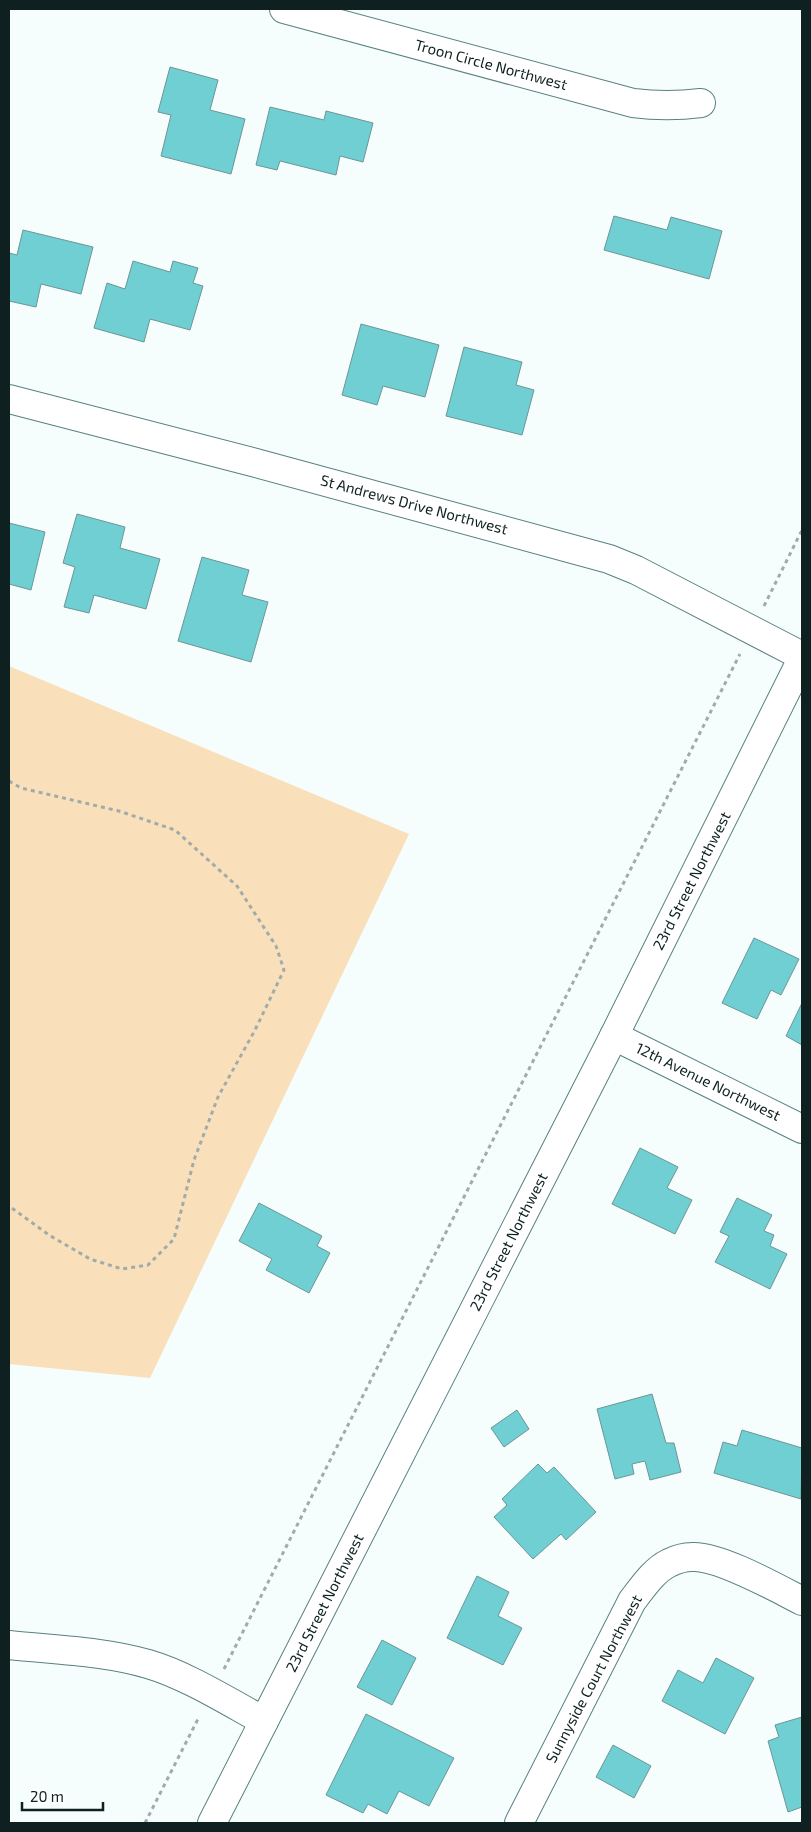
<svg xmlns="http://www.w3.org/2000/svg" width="811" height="1832" font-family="'Exo 2',sans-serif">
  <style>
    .green { fill: #f9e0ba }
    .building { fill: #6fcfd2; stroke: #6d9596 }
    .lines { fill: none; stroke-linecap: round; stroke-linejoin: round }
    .minor-casing { stroke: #598081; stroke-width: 30 }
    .tertiary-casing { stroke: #598081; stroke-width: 30 }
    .path { stroke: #a0abab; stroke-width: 3; stroke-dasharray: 4 4; stroke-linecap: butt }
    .minor { stroke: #fff; stroke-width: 28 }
    .tertiary { stroke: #fff; stroke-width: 28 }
    .labels { text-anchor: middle; stroke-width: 4; stroke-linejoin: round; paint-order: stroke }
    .street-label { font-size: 15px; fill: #0f2020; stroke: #fff }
  </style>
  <rect width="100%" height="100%" fill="#f5fdfd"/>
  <!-- green -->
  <polygon class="green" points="9,666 409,834 150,1378 9,1364"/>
  <!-- building -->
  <g class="building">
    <polygon points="170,67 218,80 210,110 245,119 231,174 161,156 171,115 158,112"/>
    <polygon points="270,107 324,120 326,111 373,123 363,162 340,156 336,175 280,161 277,170 256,165"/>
    <polygon points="614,216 667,230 671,217 722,231 709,279 604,250"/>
    <polygon points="23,230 93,247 81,294 41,284 36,307 9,301 9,253 17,255"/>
    <polygon points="133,261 170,272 173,261 198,268 193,283 203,286 190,330 150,319 144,342 94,328 107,283 125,289"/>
    <polygon points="361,324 439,345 425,397 383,386 377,405 342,395"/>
    <polygon points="464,347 522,362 516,385 534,390 522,435 446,416"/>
    <polygon points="77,514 125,527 120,548 160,559 146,609 94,595 89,613 64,607 75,567 63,563"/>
    <polygon points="9,523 45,532 31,590 9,584"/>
    <polygon points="202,557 249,570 242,595 268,602 251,662 178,641"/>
    <polygon points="754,938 799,959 781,995 771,990 757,1019 722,1003"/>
    <polygon points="802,1003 802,1045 786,1036"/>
    <polygon points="640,1148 678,1167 667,1188 692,1200 675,1234 612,1204"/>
    <polygon points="737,1198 772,1215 764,1231 774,1235 770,1246 787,1254 770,1289 715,1262 729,1236 720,1232"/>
    <polygon points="259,1203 322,1236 317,1246 330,1253 309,1293 266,1270 272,1259 239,1241"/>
    <polygon points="652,1394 666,1443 674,1443 681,1472 650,1480 645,1461 632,1464 634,1474 615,1479 597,1409"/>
    <polygon points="517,1410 529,1429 504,1447 491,1428"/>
    <polygon points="742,1430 802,1448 801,1499 714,1473 723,1442 737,1446"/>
    <polygon points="538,1464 547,1473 554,1467 596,1512 566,1540 561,1534 533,1559 494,1517 507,1505 502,1499"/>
    <polygon points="477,1576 509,1592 498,1616 522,1628 503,1665 447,1638"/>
    <polygon points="382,1640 416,1658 392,1705 357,1687"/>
    <polygon points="716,1658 754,1678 725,1734 662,1701 678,1670 703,1683"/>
    <polygon points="366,1714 454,1758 429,1806 399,1791 387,1814 368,1804 363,1813 326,1795"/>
    <polygon points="802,1717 802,1807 788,1812 768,1741 779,1737 775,1725"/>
    <polygon points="613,1745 651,1766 634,1798 596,1777"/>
  </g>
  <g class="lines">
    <!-- minor casing -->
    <g class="minor-casing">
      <g id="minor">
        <path d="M284,9L633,103C657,106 677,106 701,103"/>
        <polyline points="9,399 256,463 609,559 636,570 802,656"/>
        <polyline points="614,1036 802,1129"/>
        <path d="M9,1645C55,1650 103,1651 148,1664C186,1675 229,1702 264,1721"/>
        <path d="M519,1823L632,1601C642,1588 654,1570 669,1563C675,1560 685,1557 692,1557C718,1555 777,1588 802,1601"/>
      </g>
    </g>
    <!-- tertiary casing -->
    <g class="tertiary-casing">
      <polyline id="tertiary" points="212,1823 614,1036 802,659"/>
    </g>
    <!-- path -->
    <g class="path">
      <polyline points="764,606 802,530"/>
      <polyline points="9,781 21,788 119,811 175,830 237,886 276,946 284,970 255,1030 218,1097 194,1160 174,1239 148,1265 122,1269 90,1259 49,1235 9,1206"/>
      <polyline points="224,1669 740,654"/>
      <polyline points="145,1823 199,1717"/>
    </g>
    <!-- minor -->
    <use href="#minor" class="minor"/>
    <!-- tertiary -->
    <use href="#tertiary" class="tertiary"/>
  </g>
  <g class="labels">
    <!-- street labels -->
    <g class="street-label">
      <text transform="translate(491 65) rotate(15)" y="5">Troon Circle Northwest</text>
      <text transform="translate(414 505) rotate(15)" y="5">St Andrews Drive Northwest</text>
      <text transform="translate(692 881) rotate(-63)" y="5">23rd Street Northwest</text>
      <text transform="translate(708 1082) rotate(26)" y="5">12th Avenue Northwest</text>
      <text transform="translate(509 1242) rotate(-63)" y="5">23rd Street Northwest</text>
      <text transform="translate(325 1603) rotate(-63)" y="5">23rd Street Northwest</text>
      <text transform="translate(594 1679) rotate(-62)" y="5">Sunnyside Court Northwest</text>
    </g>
  </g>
  <!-- border -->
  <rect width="811" height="1832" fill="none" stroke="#0f2020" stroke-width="20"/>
  <!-- scale -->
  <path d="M22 1802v8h81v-8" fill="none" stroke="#0f2020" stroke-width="2.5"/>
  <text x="30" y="1802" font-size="15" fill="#0f2020" stroke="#ffffff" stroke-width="4" paint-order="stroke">20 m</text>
</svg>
